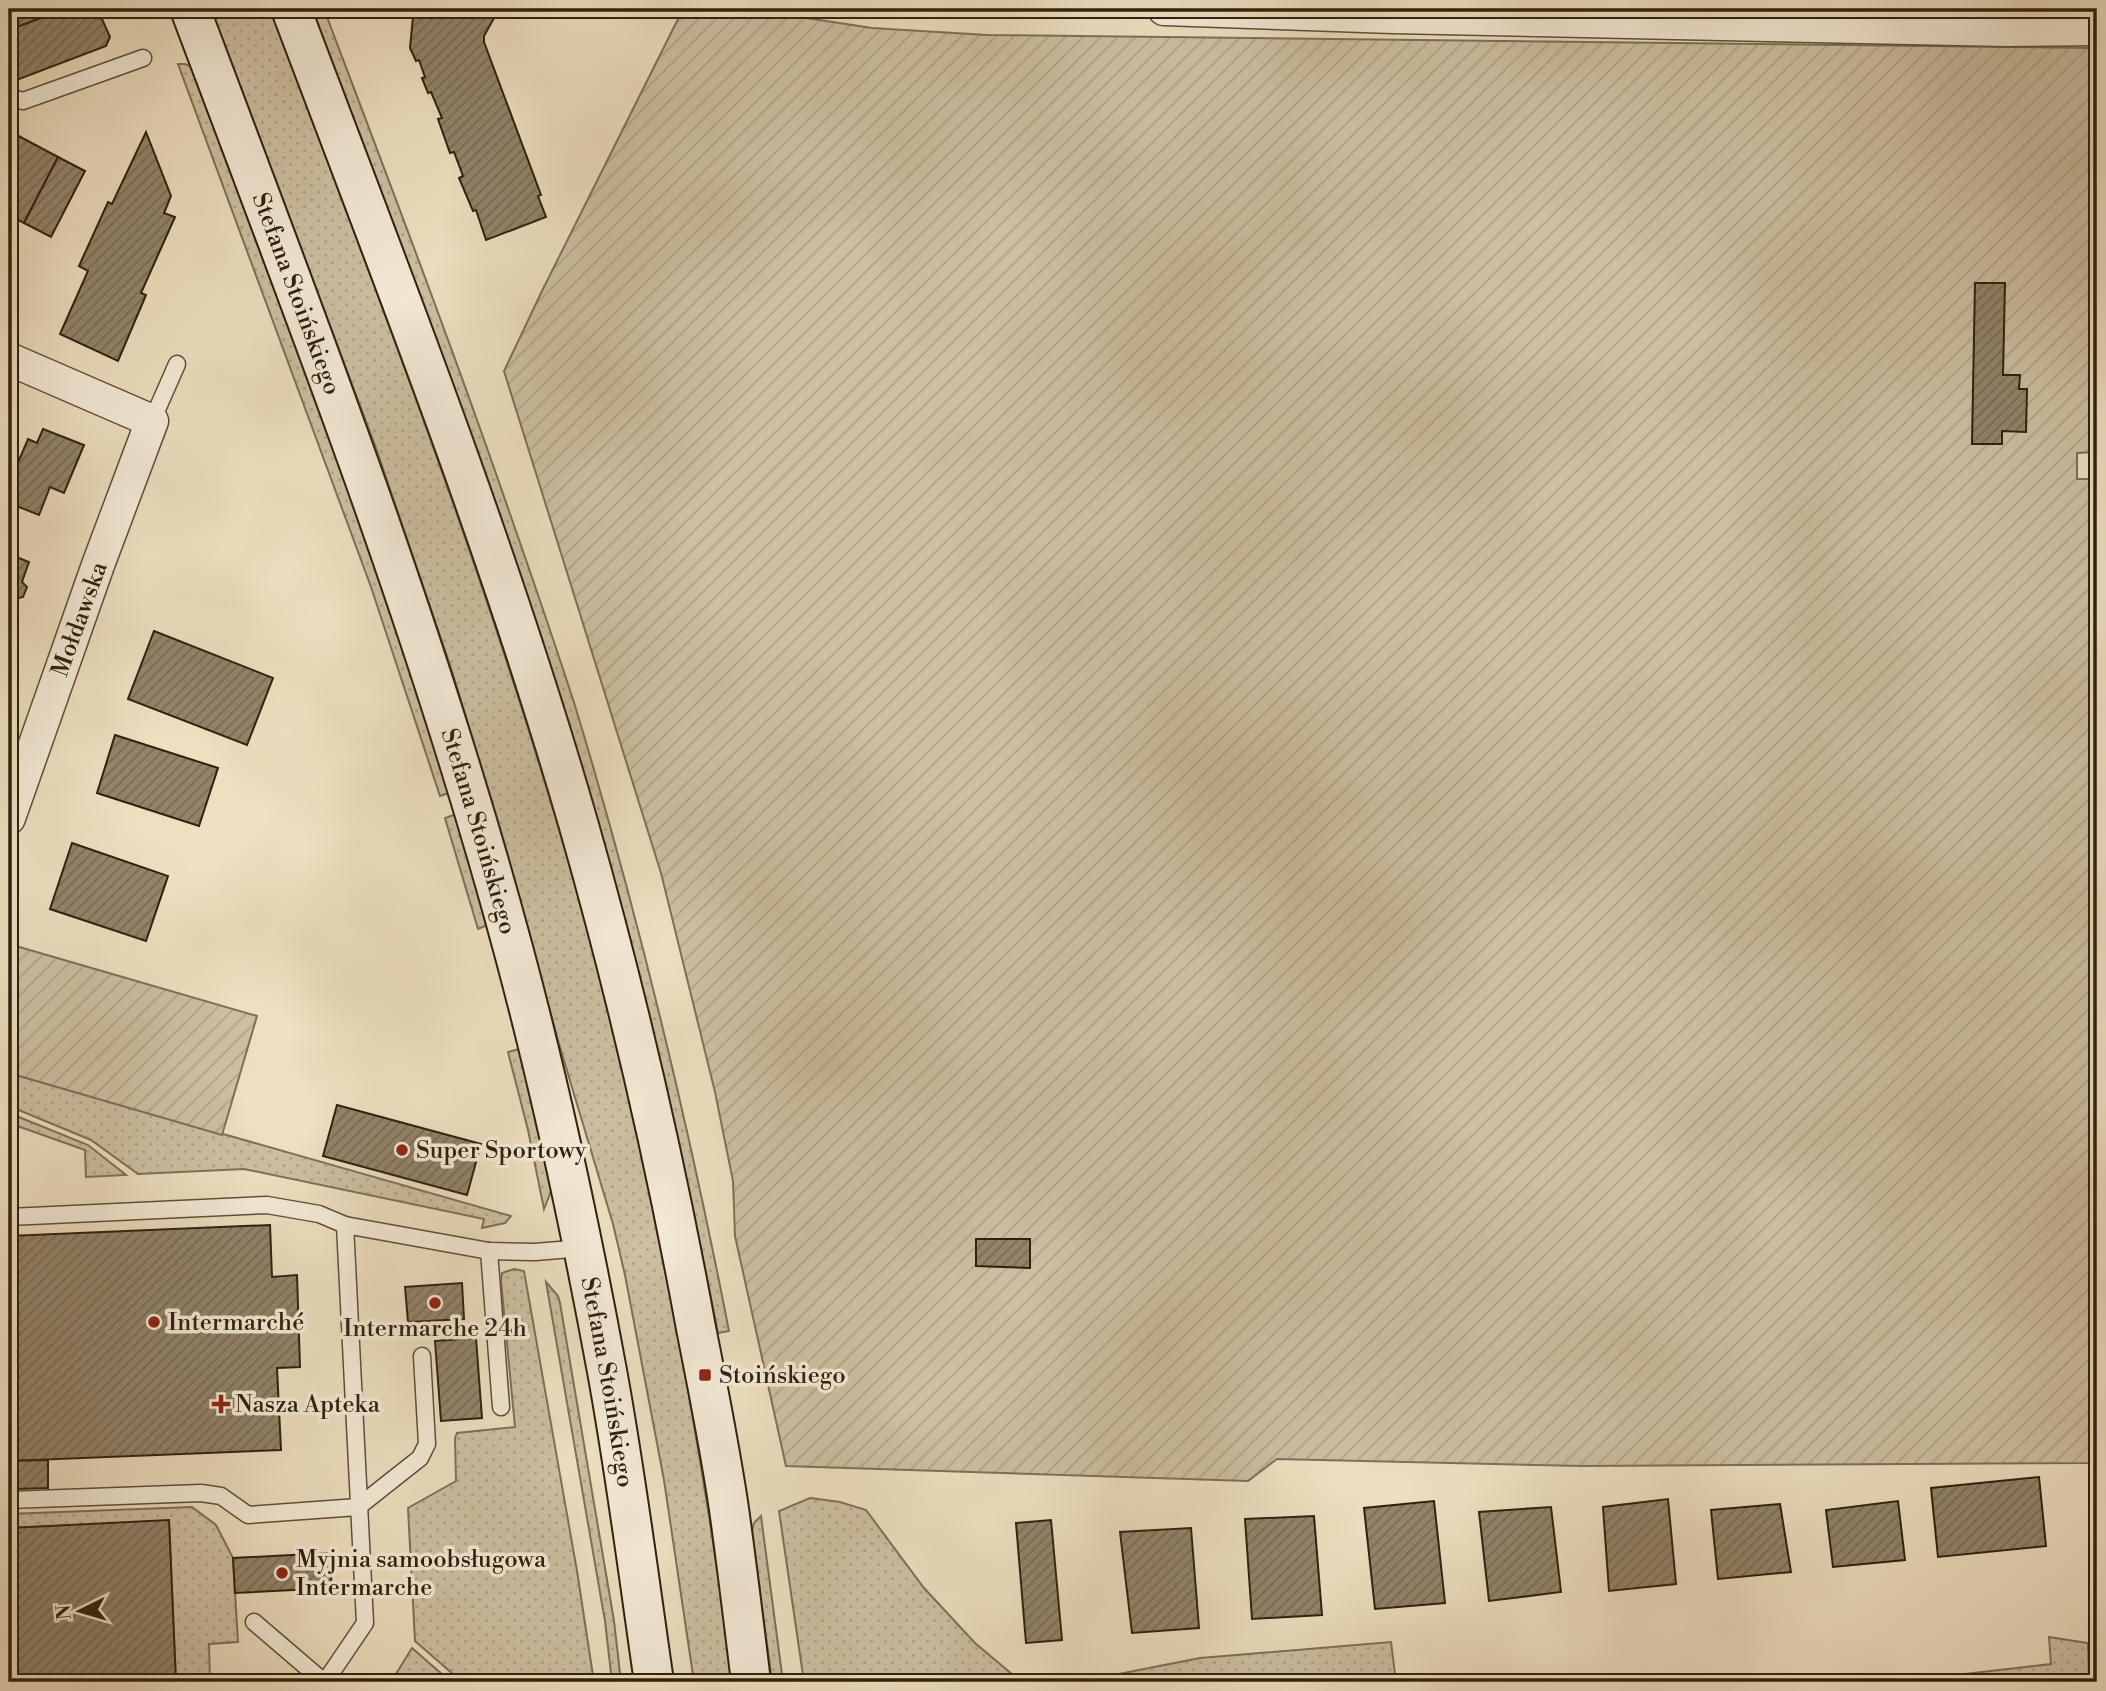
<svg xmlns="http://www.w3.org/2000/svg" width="2106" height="1691" font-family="'Libre Bodoni',serif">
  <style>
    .grass { fill: url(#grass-dots); stroke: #7e7058; stroke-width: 2 }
    .garden { fill: url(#garden-furrows); stroke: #7e7058; stroke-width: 2 }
    .building { fill: url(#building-hatch); stroke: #2f210e; stroke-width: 2 }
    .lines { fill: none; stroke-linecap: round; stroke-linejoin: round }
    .lane-casing { stroke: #5e503a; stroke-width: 19 }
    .street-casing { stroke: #5e503a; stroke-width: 35 }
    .secondary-casing { stroke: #2f210e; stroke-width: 42 }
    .lane { stroke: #f3ead6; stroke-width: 16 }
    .street { stroke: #f3ead6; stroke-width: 32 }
    .secondary { stroke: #f3ead6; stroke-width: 38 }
    .poi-dot { fill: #8f2418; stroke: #f3ead6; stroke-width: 2.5 }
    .labels { text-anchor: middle; stroke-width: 7; stroke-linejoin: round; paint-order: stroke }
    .street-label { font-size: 24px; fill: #2f210e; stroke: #f3ead6 }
    .poi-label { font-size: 24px; fill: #2f210e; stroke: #f3ead6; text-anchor: start }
  </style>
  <defs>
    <pattern id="grass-dots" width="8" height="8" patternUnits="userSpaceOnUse" patternTransform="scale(1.75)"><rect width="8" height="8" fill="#cdbfa2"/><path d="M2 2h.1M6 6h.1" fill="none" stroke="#b0a48a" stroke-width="1.8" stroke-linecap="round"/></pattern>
    <pattern id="garden-furrows" width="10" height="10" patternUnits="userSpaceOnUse" patternTransform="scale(1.75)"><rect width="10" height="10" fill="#cdbfa2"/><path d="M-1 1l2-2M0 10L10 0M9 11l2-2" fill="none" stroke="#b0a48a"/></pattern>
    <pattern id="building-hatch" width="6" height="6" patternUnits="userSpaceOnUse" patternTransform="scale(1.75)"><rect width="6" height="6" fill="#92846b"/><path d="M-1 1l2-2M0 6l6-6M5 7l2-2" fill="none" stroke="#786c56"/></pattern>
  </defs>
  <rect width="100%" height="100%" fill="#eddfc0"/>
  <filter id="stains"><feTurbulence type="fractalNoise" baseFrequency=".00286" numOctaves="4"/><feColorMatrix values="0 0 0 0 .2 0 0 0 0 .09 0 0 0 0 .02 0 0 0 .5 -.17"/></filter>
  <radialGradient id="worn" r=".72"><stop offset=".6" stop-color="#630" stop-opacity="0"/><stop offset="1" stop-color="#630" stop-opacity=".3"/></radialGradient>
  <!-- grass -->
  <g class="grass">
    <path d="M211,9H271C379,298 491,587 575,885C648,1146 697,1413 733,1682H694L664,1480L625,1275L613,1224L559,1044L504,841L451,668L376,448Z"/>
    <path d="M312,9H324C387,176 451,343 509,511C532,577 555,643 576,709C638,914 688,1121 729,1331L718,1333C679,1139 636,947 579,757C502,504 404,257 312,9Z"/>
    <polygon points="178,64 185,64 192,67 359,519 387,599 449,793 440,796 371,587"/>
    <polygon points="456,814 488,925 478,929 445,818"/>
    <polygon points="519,1049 552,1189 544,1209 528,1130 508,1052"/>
    <polygon points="9,1073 511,1216 505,1223 482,1228 484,1219 244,1169 138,1174 91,1140 9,1106"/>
    <polygon points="9,1113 88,1145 126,1175 86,1177 85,1150 9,1123"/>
    <polygon points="514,1269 524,1271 577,1571 594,1682 462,1682 415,1641 408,1508 456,1481 455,1438 457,1433 515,1427 501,1281 502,1273"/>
    <polygon points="546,1282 558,1296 560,1303 614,1621 621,1682 612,1682 605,1621"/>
    <polygon points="810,1498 840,1502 866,1510 924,1588 975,1643 1019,1680 1025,1682 804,1682 779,1511"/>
    <polygon points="192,1507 216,1525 233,1558 238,1642 209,1644 210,1682 176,1682 169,1521 9,1528 9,1514"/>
    <polygon points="761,1516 783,1682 772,1682 752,1531 754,1523"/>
    <polygon points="2049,1637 2088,1643 2089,1682 1895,1682 2051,1664"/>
    <polygon points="1391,1642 1396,1682 1078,1682 1200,1658"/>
    <polygon points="412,1648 451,1682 391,1682"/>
  </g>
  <!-- garden -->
  <g class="garden">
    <polygon points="683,9 748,9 872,28 987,35 2097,48 2097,452 2077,453 2077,479 2097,479 2097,922 2092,1463 1582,1466 1277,1459 1248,1481 786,1466 735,1236 733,1181 715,1092 661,873 504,371 541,293"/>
    <polygon points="9,944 257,1016 222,1135 9,1073"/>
  </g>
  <!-- building -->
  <g class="building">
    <polygon points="9,9 65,9 9,30"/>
    <polygon points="65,9 94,9 94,16 102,19 110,37 106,46 14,81 9,79 9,30"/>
    <polygon points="418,9 499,9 484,36 484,42 541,195 538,196 546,217 486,240 476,210 473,211 459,178 463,176 454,152 450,153 438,119 442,118 431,92 428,93 422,78 425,77 419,60 416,61 410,48 413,17"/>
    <polygon points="146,132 171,196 164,213 175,217 141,293 146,295 118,361 60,334 88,271 79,266 108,202 112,204"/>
    <polygon points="13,133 58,157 24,223 10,216 9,218 9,142"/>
    <polygon points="58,157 85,171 51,237 24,223"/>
    <polygon points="1975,283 2005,283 2003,375 2020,375 2019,389 2027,389 2026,432 2002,431 2002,444 1972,444"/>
    <polygon points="43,429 84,445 64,493 50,487 39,515 9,503 9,476 11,471 14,472 28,439 37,443"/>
    <polygon points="9,554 29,562 22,582 27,587 23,597 15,599 9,617"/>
    <polygon points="154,631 273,678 247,745 128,699"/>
    <polygon points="115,735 218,768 199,826 97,793"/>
    <polygon points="72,843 168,876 146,941 50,909"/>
    <polygon points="337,1105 481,1144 467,1195 323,1156"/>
    <polygon points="270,1225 272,1277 297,1275 300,1367 277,1368 281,1450 9,1461 9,1236"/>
    <polygon points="976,1239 1030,1239 1030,1268 976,1266"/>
    <polygon points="462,1283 464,1319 408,1322 405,1287"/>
    <polygon points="476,1338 482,1418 441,1421 435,1341"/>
    <polygon points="48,1460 48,1488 15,1489 13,1461"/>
    <polygon points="2039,1477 2046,1546 1938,1557 1931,1488"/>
    <polygon points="1668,1499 1676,1584 1609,1591 1603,1507"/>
    <polygon points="1434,1501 1445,1603 1375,1609 1364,1508"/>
    <polygon points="1898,1501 1905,1560 1833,1567 1826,1510"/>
    <polygon points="1780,1504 1791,1572 1718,1579 1711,1510"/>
    <polygon points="1551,1507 1561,1592 1489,1601 1479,1512"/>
    <polygon points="1314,1516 1322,1615 1252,1619 1245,1519"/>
    <polygon points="169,1520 176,1682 11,1682 9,1528"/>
    <polygon points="1051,1520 1062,1640 1026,1643 1016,1523"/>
    <polygon points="1191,1528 1199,1628 1132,1633 1120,1532"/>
    <polygon points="329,1553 332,1588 235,1593 233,1558"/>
  </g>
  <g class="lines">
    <!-- lane casing -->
    <g class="lane-casing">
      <g id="lane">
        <polyline points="9,97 23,101 143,58"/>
        <polyline points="152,421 177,364"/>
        <polyline points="9,1217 267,1205 319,1214 345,1225"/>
        <polyline points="489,1251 501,1407"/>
        <polyline points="9,1500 201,1493 221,1496 248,1515 358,1507 420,1458 427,1444 422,1356"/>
        <polyline points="254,1622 324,1682"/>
        <polyline points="325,1682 365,1623 345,1225 489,1251 535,1252 583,1248"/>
      </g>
    </g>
    <!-- street casing -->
    <g class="street-casing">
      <g id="street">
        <polyline points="1164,9 1393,17 2005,30 2097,29"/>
        <polyline points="9,359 152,421 98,565 9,818"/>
      </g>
    </g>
    <!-- secondary casing -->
    <g class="secondary-casing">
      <g id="secondary">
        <path id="s1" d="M190,9C307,320 428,631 514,952C551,1090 581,1230 607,1371C626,1474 639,1579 654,1682"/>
        <path d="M291,9C393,279 499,548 579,826C626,991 665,1159 696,1328C708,1388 720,1448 729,1509C737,1566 744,1624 751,1682"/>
      </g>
    </g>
    <!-- lane -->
    <use href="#lane" class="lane"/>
    <!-- street -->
    <use href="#street" class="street"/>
    <!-- secondary -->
    <use href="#secondary" class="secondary"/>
  </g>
  <!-- markers -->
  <g class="poi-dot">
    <circle cx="402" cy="1150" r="7"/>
    <circle cx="435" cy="1303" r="7"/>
    <circle cx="154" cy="1322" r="7"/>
    <rect x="698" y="1368" width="14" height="14" rx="3.5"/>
    <path d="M217.5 1393.5h7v7h7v7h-7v7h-7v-7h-7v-7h7z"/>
    <circle cx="282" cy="1573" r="7"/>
  </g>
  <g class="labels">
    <!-- street labels -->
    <g class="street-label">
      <text dy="8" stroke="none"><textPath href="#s1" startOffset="304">Stefana Stoińskiego</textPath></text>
      <text transform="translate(79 619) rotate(-70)" y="8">Mołdawska</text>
      <text dy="8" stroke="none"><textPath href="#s1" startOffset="872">Stefana Stoińskiego</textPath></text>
      <text dy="8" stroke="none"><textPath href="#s1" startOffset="1438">Stefana Stoińskiego</textPath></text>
    </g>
    <!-- poi labels -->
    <g class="poi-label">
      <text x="416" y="1158">Super Sportowy</text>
      <text x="168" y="1330">Intermarché</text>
      <text x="435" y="1336" text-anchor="middle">Intermarche 24h</text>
      <text x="719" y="1383">Stoińskiego</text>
      <text x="235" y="1412">Nasza Apteka</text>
      <text x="296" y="1567">Myjnia samoobsługowa<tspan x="296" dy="28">Intermarche</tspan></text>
    </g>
  </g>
  <!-- margin -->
  <rect width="2106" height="1691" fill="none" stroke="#eddfc0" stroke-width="35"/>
  <rect x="10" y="10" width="2085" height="1670" fill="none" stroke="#2f210e" stroke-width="3.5"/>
  <rect x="18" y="18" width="2071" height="1656" fill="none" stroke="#2f210e" stroke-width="2"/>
  <!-- north arrow -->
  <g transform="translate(80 1611) rotate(265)" stroke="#f3ead6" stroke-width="5" paint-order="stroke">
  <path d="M0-5L12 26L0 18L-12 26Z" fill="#2f210e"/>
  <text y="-10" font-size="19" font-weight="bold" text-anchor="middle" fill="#2f210e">N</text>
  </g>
  <rect width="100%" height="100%" filter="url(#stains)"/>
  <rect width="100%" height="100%" fill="url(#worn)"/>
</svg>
